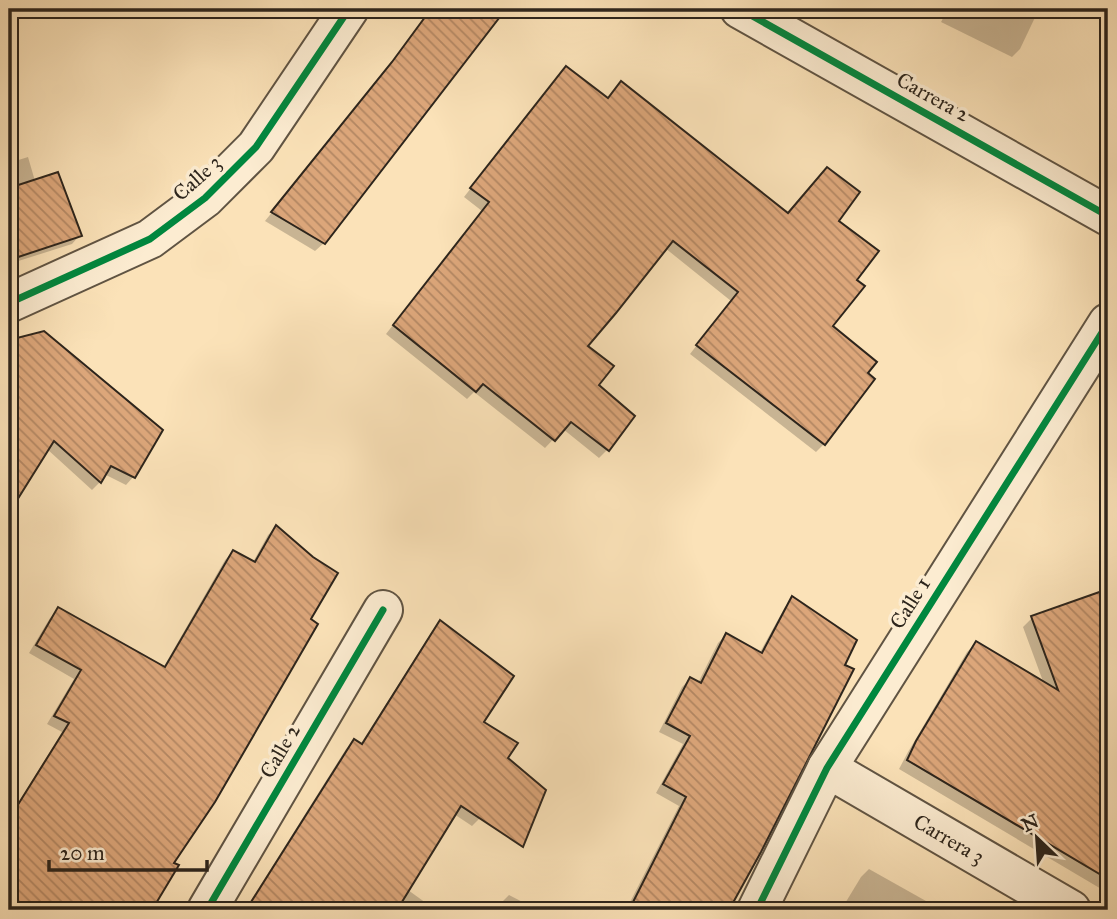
<svg xmlns="http://www.w3.org/2000/svg" width="1117" height="919" font-family="'IM FELL Great Primer',serif">
  <style>
    .shadow { fill: #0003 }
    .building { fill: url(#building-back-hatch); stroke: #2d251c; stroke-width: 2 }
    .lines { fill: none; stroke-linecap: round; stroke-linejoin: round }
    .street-casing { stroke: #605443; stroke-width: 42 }
    .street { stroke: #fcecd1; stroke-width: 38 }
    .cycleway-casing { stroke: #fcecd1; stroke-width: 11 }
    .cycleway { stroke: #00873e; stroke-width: 7 }
    .labels { text-anchor: middle; stroke-width: 7; stroke-linejoin: round; paint-order: stroke }
    .street-label { font-size: 21px; fill: #2d251c; stroke: #fcecd1 }
  </style>
  <defs>
    <pattern id="building-back-hatch" width="6" height="6" patternUnits="userSpaceOnUse" patternTransform="scale(1.75)"><rect width="6" height="6" fill="#dca67a"/><path d="M-1 5l2 2M0 0l6 6M5-1l2 2" fill="none" stroke="#b38763"/></pattern>
  </defs>
  <rect width="100%" height="100%" fill="#fbe2b8"/>
  <filter id="stains"><feTurbulence type="fractalNoise" baseFrequency=".00286" numOctaves="4"/><feColorMatrix values="0 0 0 0 .2 0 0 0 0 .09 0 0 0 0 .02 0 0 0 .5 -.17"/></filter>
  <radialGradient id="worn" r=".72"><stop offset=".6" stop-color="#630" stop-opacity="0"/><stop offset="1" stop-color="#630" stop-opacity=".3"/></radialGradient>
  <!-- shadow -->
  <g class="shadow">
    <polygon points="431,9 505,9 324,243 315,251 265,221 385,72"/>
    <polygon points="948,9 1039,9 1020,49 1012,57 941,22"/>
    <polygon points="558,76 607,100 787,214 837,221 854,280 830,326 866,374 873,379 824,444 816,452 690,354 731,301 665,248 585,346 596,385 633,416 607,450 599,458 563,429 545,448 474,392 467,399 386,334 482,211 464,197"/>
    <polygon points="28,157 35,181 80,235 72,244 9,264 9,163"/>
    <polygon points="14,340 134,476 126,485 104,474 100,482 92,490 47,449 9,510 9,345"/>
    <polygon points="276,527 172,863 176,866 150,910 9,910 9,818 62,732 47,724 74,679 29,653 50,618 59,609 163,668 225,560 233,552 253,562 268,535"/>
    <polygon points="1108,591 1108,893 899,769 908,752 967,652 976,643 1044,684 1023,627 1032,618"/>
    <polygon points="793,599 843,665 852,670 728,910 626,910 679,806 656,793 683,744 659,732 682,687 690,679 698,683 718,643 726,635 759,654 785,607"/>
    <polygon points="441,622 482,722 506,758 480,818 472,826 454,814 408,890 426,903 421,910 240,910 247,904 248,905 346,749 354,741 360,745 433,630"/>
    <polygon points="869,869 942,910 841,910 861,877"/>
    <polygon points="509,895 538,910 498,910 501,903"/>
  </g>
  <!-- building -->
  <g class="building">
    <polygon points="431,9 506,9 325,244 271,212 392,62"/>
    <polygon points="566,66 608,98 621,81 788,213 827,167 860,192 839,221 879,251 857,280 865,286 833,326 877,362 868,373 875,379 825,445 696,345 738,292 673,241 616,313 588,346 614,366 599,385 635,416 609,451 571,422 555,441 483,384 476,392 393,325 489,202 470,188"/>
    <polygon points="58,172 82,236 9,260 9,188"/>
    <polygon points="44,331 163,430 135,478 111,466 101,483 54,441 9,513 9,340"/>
    <polygon points="276,525 313,557 338,573 311,619 318,624 215,802 174,863 179,865 152,910 9,910 9,819 69,723 54,716 81,670 36,645 58,607 165,667 233,550 255,562"/>
    <polygon points="1108,589 1108,879 907,760 916,741 976,641 1058,690 1031,616"/>
    <polygon points="792,596 857,640 845,665 854,669 761,852 729,910 629,910 686,797 663,784 690,736 666,723 690,677 701,683 726,633 762,653"/>
    <polygon points="440,620 514,676 484,722 518,743 508,758 546,790 523,847 461,806 397,910 246,910 354,739 362,744"/>
  </g>
  <g class="lines">
    <!-- street casing -->
    <g class="street-casing">
      <g id="street">
        <polyline points="740,9 1108,216"/>
        <polyline points="9,303 150,239 205,198 256,147 349,9"/>
        <polyline points="827,768 1071,910"/>
        <polyline points="207,910 383,610"/>
        <polyline points="757,910 827,768 1108,323"/>
      </g>
    </g>
    <!-- street -->
    <use href="#street" class="street"/>
    <!-- cycleway casing -->
    <g class="cycleway-casing">
      <g id="cycleway">
        <polyline points="740,9 1108,216"/>
        <polyline points="9,303 150,239 205,198 256,147 349,9"/>
        <polyline points="207,910 383,610"/>
        <polyline points="757,910 827,768 1108,323"/>
      </g>
    </g>
    <!-- cycleway -->
    <use href="#cycleway" class="cycleway"/>
  </g>
  <g class="labels">
    <!-- street labels -->
    <g class="street-label">
      <text transform="translate(933 97) rotate(29)" y="7">Carrera 2</text>
      <text transform="translate(197 178) rotate(-42)" y="7">Calle 3</text>
      <text transform="translate(910 603) rotate(-58)" y="7">Calle 1</text>
      <text transform="translate(280 751) rotate(-60)" y="7">Calle 2</text>
      <text transform="translate(949 839) rotate(30)" y="7">Carrera 3</text>
    </g>
  </g>
  <!-- margin -->
  <rect width="1117" height="919" fill="none" stroke="#fbe2b8" stroke-width="35"/>
  <rect x="10" y="10" width="1096" height="898" fill="none" stroke="#2d251c" stroke-width="3.5"/>
  <rect x="18" y="18" width="1082" height="884" fill="none" stroke="#2d251c" stroke-width="2"/>
  <!-- north arrow -->
  <g transform="translate(1037 838) rotate(335)" stroke="#fcecd1" stroke-width="5" paint-order="stroke">
  <path d="M0-5L12 26L0 18L-12 26Z" fill="#2d251c"/>
  <text y="-10" font-size="19" font-weight="bold" text-anchor="middle" fill="#2d251c">N</text>
  </g>
  <!-- scale -->
  <path d="M49 860v10h158v-10" fill="none" stroke="#2d251c" stroke-width="3.5"/>
  <text x="60" y="860" font-size="21" fill="#2d251c" stroke="#fcecd1" stroke-width="5" paint-order="stroke">20 m</text>
  <rect width="100%" height="100%" filter="url(#stains)"/>
  <rect width="100%" height="100%" fill="url(#worn)"/>
</svg>
